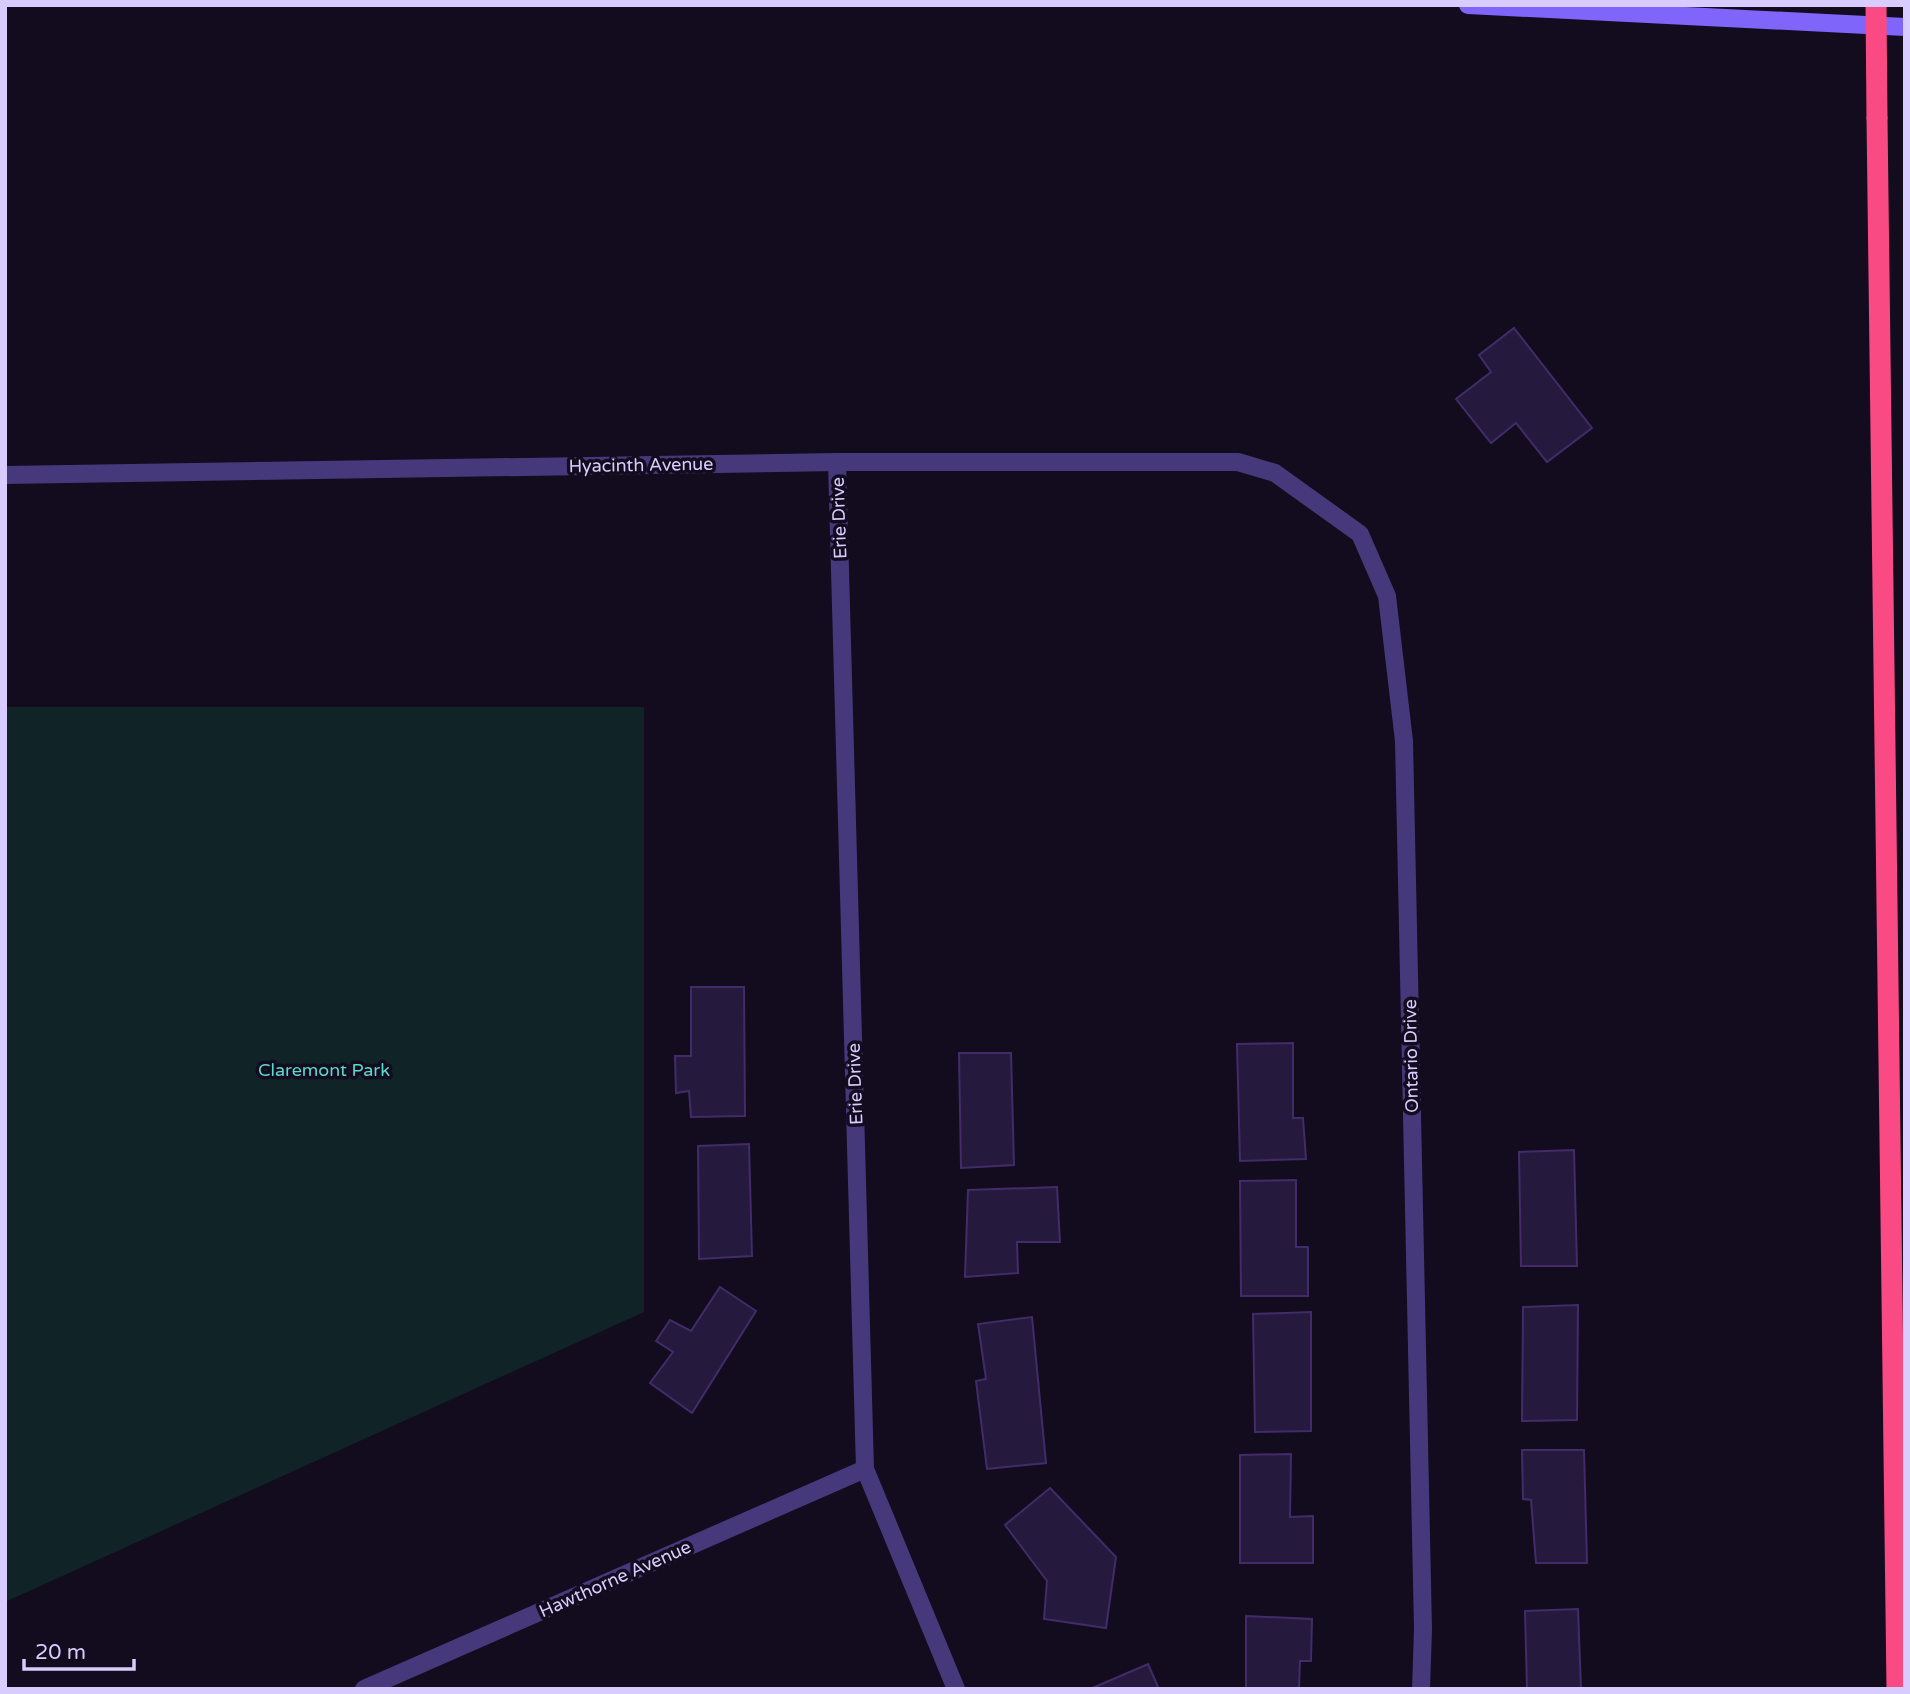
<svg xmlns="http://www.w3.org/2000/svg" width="1910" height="1694" font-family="'Varela Round',sans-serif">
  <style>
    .green { fill: #102427 }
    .building { fill: #26193e; stroke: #412c69; stroke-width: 2 }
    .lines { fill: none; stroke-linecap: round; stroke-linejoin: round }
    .minor { stroke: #45397b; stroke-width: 18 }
    .secondary { stroke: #7f65fa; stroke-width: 18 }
    .motorway { stroke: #f94a83; stroke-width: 21 }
    .motorway-bridge { stroke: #f94a83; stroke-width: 21 }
    .labels { text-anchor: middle; stroke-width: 7; stroke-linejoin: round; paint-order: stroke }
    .street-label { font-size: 18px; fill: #d8cbfd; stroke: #120c1e }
    .park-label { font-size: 18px; fill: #5adacd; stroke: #120c1e }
  </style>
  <rect width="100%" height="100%" fill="#120c1e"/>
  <!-- green -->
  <polygon class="green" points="5,707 644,707 644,1312 5,1602"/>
  <!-- building -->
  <g class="building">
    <polygon points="1514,328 1592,428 1547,462 1516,423 1491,443 1456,399 1491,372 1479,355"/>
    <polygon points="691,987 744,987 745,1116 691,1117 689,1091 676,1093 675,1056 691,1056"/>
    <polygon points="1293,1043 1293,1118 1303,1118 1306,1159 1240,1161 1237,1044"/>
    <polygon points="959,1053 1011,1053 1014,1165 961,1168"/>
    <polygon points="749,1144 752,1256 699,1259 698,1146"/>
    <polygon points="1574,1150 1577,1266 1521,1266 1519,1152"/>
    <polygon points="1296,1180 1296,1247 1308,1247 1308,1296 1241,1296 1240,1181"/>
    <polygon points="1057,1187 1060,1242 1017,1242 1018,1273 965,1277 968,1190"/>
    <polygon points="720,1287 756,1311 692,1413 650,1383 673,1352 656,1341 670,1320 691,1331"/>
    <polygon points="1578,1305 1577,1420 1522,1421 1523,1307"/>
    <polygon points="1311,1312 1311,1431 1255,1432 1253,1314"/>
    <polygon points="1032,1317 1046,1463 987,1469 976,1381 986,1379 978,1324"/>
    <polygon points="1522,1450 1584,1450 1587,1563 1536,1563 1531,1500 1523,1499"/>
    <polygon points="1291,1454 1290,1517 1313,1516 1313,1563 1240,1563 1240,1455"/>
    <polygon points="1050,1488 1116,1557 1106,1628 1044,1619 1047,1581 1005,1525"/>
    <polygon points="1578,1609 1581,1689 1527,1689 1525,1611"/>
    <polygon points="1246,1616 1312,1619 1311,1661 1300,1661 1299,1689 1246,1689"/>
    <polygon points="1148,1664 1159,1689 1090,1689"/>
  </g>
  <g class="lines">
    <!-- minor -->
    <g class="minor">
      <polyline points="837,462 865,1469 956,1689"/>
      <polyline points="5,475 837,462 1238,462 1275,473 1360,534 1387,596 1404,741 1423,1629 1421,1689"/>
      <polyline points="364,1689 865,1469"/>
    </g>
    <!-- secondary -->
    <polyline class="secondary" points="1468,5 1905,27"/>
    <!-- motorway -->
    <polyline class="motorway" points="1877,118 1897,1689"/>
    <!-- motorway-bridge -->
    <polyline class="motorway-bridge" points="1876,5 1877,118"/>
  </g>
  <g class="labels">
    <!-- street labels -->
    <g class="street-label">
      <text transform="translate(641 465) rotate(-1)" y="6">Hyacinth Avenue</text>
      <text transform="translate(839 518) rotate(-92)" y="6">Erie Drive</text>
      <text transform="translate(1411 1056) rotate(-91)" y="6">Ontario Drive</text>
      <text transform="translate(855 1084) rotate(-92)" y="6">Erie Drive</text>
      <text transform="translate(615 1579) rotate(-24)" y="6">Hawthorne Avenue</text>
    </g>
    <!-- park labels -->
    <g class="park-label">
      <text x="324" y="1076">Claremont Park</text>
    </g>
  </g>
  <!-- border -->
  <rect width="1910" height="1694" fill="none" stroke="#d8cbfd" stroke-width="14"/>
  <!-- scale -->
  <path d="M24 1659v10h110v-10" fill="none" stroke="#d8cbfd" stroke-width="3.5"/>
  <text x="35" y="1659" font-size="21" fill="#d8cbfd" stroke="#120c1e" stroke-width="5" paint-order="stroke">20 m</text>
</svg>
